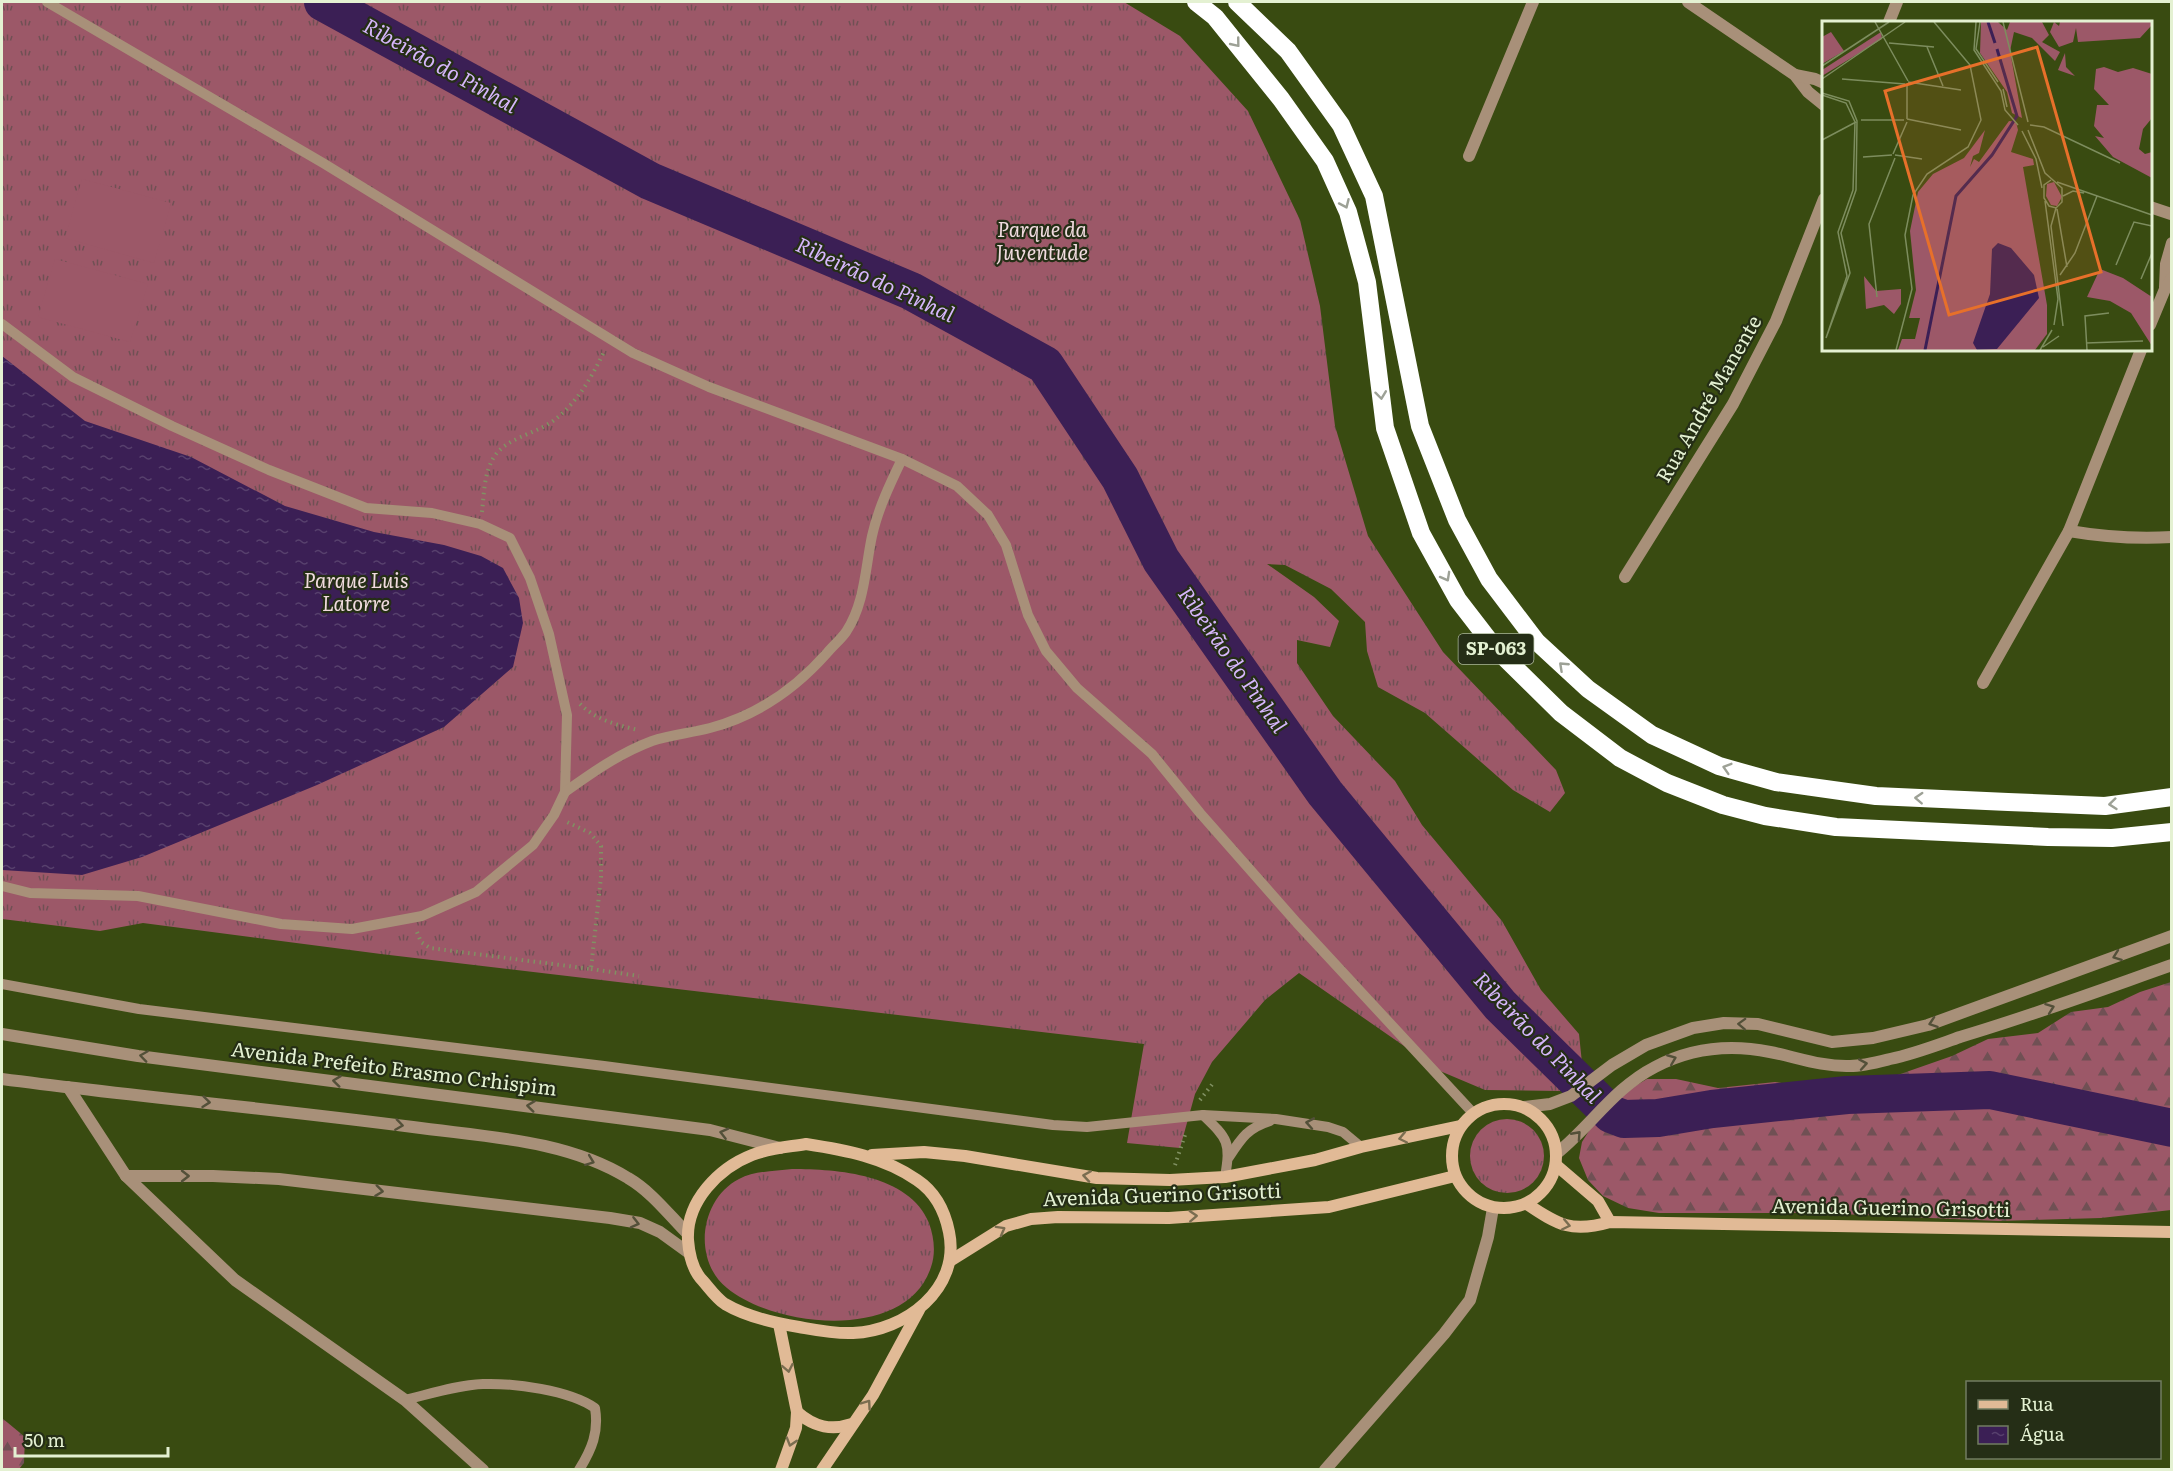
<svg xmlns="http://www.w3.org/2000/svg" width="2173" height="1471" font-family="Literata,serif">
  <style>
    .grass { fill: url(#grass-tufts) }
    .forest { fill: url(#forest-firs) }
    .pitch { fill: #9c5868 }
    .water { fill: url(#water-ripples) }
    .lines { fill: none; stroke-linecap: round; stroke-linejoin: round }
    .river { stroke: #3b1f55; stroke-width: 38 }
    .path { stroke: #819163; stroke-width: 4; stroke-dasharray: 1.5 4.5; stroke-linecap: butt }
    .lane { stroke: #a89079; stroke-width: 10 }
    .street { stroke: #a89079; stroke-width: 12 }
    .secondary { stroke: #e1ba96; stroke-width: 12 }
    .highway { stroke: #fff; stroke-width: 18 }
    .oneway { stroke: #9da196 }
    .oneway2 { stroke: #535039 }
    .oneway3 { stroke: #7a6d50 }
    .labels { text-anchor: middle; stroke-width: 4.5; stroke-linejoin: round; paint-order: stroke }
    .shield { fill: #252e16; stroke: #abb69a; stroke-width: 1.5 }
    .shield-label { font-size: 18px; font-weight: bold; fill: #e4f1d2 }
    .park-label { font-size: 20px; font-style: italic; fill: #f1dbdf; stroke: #252e16 }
    .street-label { font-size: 20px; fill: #e4f1d2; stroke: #252e16 }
    .water-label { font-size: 21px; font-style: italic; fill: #d6b6fc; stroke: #252e16 }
    .inset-river { fill: none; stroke: #3b1f55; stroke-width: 3 }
    .inset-road { fill: none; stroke: #7d8d5e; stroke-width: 1.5 }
    .view { fill: #e7702a; fill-opacity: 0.15; stroke: #e7702a; stroke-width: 3 }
    .inset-edge { fill: none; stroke: #e4f1d2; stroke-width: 3 }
  </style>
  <defs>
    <pattern id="grass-tufts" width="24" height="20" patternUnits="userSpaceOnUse" patternTransform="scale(1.5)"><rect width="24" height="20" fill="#9c5868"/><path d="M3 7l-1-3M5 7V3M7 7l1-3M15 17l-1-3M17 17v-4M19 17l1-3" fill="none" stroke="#705054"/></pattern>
    <pattern id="forest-firs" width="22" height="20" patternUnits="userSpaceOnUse" patternTransform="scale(1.5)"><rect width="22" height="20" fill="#9c5868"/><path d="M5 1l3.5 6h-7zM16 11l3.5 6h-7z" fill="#705054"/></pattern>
    <pattern id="water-ripples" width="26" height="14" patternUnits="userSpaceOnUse" patternTransform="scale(1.5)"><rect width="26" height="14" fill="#3b1f55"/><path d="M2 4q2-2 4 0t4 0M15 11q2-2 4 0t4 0" fill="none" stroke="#57406d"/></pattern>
  </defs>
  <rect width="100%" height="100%" fill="#394b11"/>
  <!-- grass -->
  <g class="grass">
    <polygon points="2,2 1124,2 1180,36 1248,111 1300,220 1320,306 1335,426 1368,536 1443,652 1556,770 1565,793 1550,812 1513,790 1425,713 1378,687 1367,651 1365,622 1331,589 1285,565 1267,564 1314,597 1339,621 1330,647 1297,640 1297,663 1333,716 1395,781 1422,825 1502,921 1541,990 1579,1034 1582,1063 1560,1091 1485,1090 1440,1071 1299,973 1265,1000 1212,1062 1195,1094 1180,1148 1127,1143 1144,1044 381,954 143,923 100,931 2,919"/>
    <circle cx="1507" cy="1156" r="37"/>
    <path d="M792,1169C837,1169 909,1174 929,1223C934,1237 936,1253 931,1267C907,1342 775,1328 727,1288C692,1260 700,1199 739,1179C754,1171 775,1171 792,1169Z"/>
  </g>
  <!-- forest -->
  <g class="forest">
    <polygon points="2171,982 2171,1210 2101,1218 1998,1221 1819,1213 1659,1213 1628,1208 1603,1196 1588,1180 1579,1158 1582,1142 1592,1126 1625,1092 1647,1079 1676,1079 1718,1088 1775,1082 1849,1092 1952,1056 1988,1039 2038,1033 2071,1012 2108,1007 2140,992"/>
    <polygon points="2,1418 25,1437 24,1463 19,1469 2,1469"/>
  </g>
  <!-- pitch -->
  <g class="pitch">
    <polygon points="82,179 171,203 154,263 65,238"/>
    <polygon points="55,259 148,284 130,342 38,317"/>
  </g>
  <!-- water -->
  <polygon class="water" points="2,356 85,421 191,457 285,506 374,532 444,545 481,556 503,568 519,598 523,623 513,667 444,727 317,785 142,857 82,875 2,870"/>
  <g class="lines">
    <!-- river -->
    <polyline class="river" points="323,2 650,181 911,291 1045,365 1120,478 1161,560 1325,793 1500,1005 1611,1114 1624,1119 1658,1118 1712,1109 1847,1095 1990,1090 2172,1128"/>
    <!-- path -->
    <g class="path">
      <path d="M482,512C484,494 484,473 494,457C506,438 535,434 553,421C578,402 591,378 605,350"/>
      <path d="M580,704C596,720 617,725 638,730"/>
      <polyline points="417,932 421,942 430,948 591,969 601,877 601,846 590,833 565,821"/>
      <polyline points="591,969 639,976"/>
      <polyline points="1200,1100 1214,1082"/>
      <polyline points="1175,1165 1186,1132"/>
    </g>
    <!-- lane -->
    <g class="lane">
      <polyline points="47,2 323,163 633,353 709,387 902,459 957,486 988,515 1006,545 1028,615 1046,651 1077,688 1152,754 1200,813 1297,923 1473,1113"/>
      <polyline points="2,324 73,377 172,426 269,470 366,508 432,513 480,524 510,538 530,578 549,634 567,715 565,792 554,815 533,845 476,892 422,916 352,929 281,924 138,896 30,893 2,886"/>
      <path d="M565,792C593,772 620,753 652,741C670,735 691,733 710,728C756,716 796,688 827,653C833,646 841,639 846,632C865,603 865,569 872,536C878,509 890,484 902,459"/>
      <polyline points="2,984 139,1009 604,1066 1053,1125 1087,1127 1203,1115 1276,1119 1328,1127 1343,1132 1361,1147"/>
      <path d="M1203,1115C1228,1139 1231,1142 1225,1177"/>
      <path d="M1229,1157C1242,1137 1248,1128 1270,1121"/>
      <path d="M405,1400C430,1394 457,1385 483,1384C514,1383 569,1390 595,1408C599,1432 592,1449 579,1470"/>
    </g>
    <!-- street -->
    <g class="street">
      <polyline points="1688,2 1795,75 1808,92 1824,105"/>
      <polyline points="1889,22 1897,2"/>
      <polyline points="1795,75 1815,79 1824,83"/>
      <polyline points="1469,156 1533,2"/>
      <polyline points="2150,207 2171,214"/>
      <polyline points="2165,287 2166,264 2172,243"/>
      <polyline points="2150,325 2165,289 2172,278"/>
      <path d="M2069,531C2104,537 2137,539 2172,537"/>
      <polyline points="1625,577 1733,404 1776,321 1824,199"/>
      <polyline points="1983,683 2069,531 2141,350"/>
      <polyline points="2,1034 138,1056 710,1130 780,1148"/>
      <path d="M2,1079C138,1097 276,1109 413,1127C484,1137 565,1139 628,1178C652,1192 669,1215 688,1234"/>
      <polyline points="68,1087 126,1176 235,1280 405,1400 483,1470"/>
      <polyline points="1524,1107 1550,1104 1571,1096 1612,1065 1646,1045 1693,1028 1724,1023 1758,1024 1832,1042 1873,1038 1928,1025 2172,936"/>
      <path d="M1556,1154C1591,1126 1614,1088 1655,1067C1691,1048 1730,1044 1770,1052C1796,1057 1822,1067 1850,1066C1863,1066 1878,1062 1890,1059C1914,1054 1937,1045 1960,1037C2031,1016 2101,990 2172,965"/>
      <polyline points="126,1176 213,1176 279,1179 610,1218 640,1223 660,1232 689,1253"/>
      <polyline points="1325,1470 1444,1334 1470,1300 1488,1237 1493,1208"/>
    </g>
    <!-- secondary -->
    <g class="secondary">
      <circle cx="1504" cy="1156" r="52"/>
      <path d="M806,1144C845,1150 884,1157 917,1180C935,1192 945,1212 949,1232C961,1289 905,1331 853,1333C835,1334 816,1330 799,1327C774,1323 747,1317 725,1304C717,1299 710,1289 703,1281C693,1271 689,1254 688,1240C686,1201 719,1168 752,1155C769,1148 788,1147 806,1144Z"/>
      <polyline points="872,1155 924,1152 965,1156 1097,1178 1170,1180 1225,1177 1315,1160 1361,1147 1460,1126"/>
      <polyline points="1556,1165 1598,1201 1610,1222"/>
      <path d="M1527,1204C1558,1225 1572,1233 1610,1222L2172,1232"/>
      <polyline points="950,1261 1006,1226 1031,1219 1058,1217 1169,1218 1329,1207 1455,1176"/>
      <polyline points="779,1324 797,1412 796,1428 781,1470"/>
      <path d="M797,1412C814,1427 831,1431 852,1424"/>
      <polyline points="822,1470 873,1395 919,1310"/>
    </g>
    <!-- highway -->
    <g class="highway">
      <polyline points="1196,2 1215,17 1281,99 1325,161 1348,212 1367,282 1385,428 1421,533 1458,600 1495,648 1561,713 1620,758 1667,783 1723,805 1765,816 1836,827 2048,837 2112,838 2172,832"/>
      <polyline points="1237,2 1288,51 1341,125 1374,196 1420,426 1457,520 1489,579 1536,641 1588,689 1652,735 1719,766 1776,782 1876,796 2008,802 2105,806 2172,797"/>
    </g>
  </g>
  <!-- one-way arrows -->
  <defs><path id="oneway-chevron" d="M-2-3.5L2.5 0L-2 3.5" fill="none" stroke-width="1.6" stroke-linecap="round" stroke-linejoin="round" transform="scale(1.5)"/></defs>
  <g class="oneway">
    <use href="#oneway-chevron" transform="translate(1236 43) rotate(51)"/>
    <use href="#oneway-chevron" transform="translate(1345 204) rotate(66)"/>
    <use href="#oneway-chevron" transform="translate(1381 395) rotate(83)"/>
    <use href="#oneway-chevron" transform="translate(1446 577) rotate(61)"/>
    <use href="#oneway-chevron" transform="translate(1563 666) rotate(-137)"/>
    <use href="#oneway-chevron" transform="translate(1727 768) rotate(-163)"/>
    <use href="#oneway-chevron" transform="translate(1919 798) rotate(-177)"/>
    <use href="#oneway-chevron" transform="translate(2113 804) rotate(174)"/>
  </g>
  <g class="oneway2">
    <use href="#oneway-chevron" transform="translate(2117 956) rotate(160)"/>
    <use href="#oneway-chevron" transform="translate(2050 1008) rotate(-20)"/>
    <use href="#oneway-chevron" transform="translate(1933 1023) rotate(161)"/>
    <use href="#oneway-chevron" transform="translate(1742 1024) rotate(-178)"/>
    <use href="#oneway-chevron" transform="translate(144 1056) rotate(-172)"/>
    <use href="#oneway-chevron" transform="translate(1672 1059) rotate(-22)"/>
    <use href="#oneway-chevron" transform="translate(1863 1064) rotate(-10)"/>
    <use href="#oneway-chevron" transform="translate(337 1081) rotate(-173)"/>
    <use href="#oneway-chevron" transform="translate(206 1102) rotate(6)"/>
    <use href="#oneway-chevron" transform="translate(531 1106) rotate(-173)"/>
    <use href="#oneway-chevron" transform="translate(1310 1123) rotate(-170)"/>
    <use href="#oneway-chevron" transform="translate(399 1125) rotate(8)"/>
    <use href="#oneway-chevron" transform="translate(724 1133) rotate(-166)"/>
    <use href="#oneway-chevron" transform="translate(1577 1135) rotate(-48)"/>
    <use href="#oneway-chevron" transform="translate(590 1161) rotate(21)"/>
    <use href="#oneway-chevron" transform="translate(185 1176)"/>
    <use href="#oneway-chevron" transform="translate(379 1191) rotate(7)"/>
    <use href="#oneway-chevron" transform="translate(635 1223) rotate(14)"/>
  </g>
  <g class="oneway3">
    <use href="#oneway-chevron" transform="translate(1403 1138) rotate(168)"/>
    <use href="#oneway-chevron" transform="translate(1087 1176) rotate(-171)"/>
    <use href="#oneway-chevron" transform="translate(1193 1216) rotate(-3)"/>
    <use href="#oneway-chevron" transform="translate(1566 1225) rotate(12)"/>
    <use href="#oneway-chevron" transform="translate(1001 1230) rotate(-29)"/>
    <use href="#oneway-chevron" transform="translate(788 1368) rotate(79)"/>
    <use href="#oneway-chevron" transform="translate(867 1404) rotate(-55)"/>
    <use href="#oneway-chevron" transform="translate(791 1442) rotate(107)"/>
  </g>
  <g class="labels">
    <!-- shield labels -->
    <rect class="shield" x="1458.5" y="634" width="75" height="30" rx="4.5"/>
    <g class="shield-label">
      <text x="1496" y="655">SP-063</text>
    </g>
    <!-- park labels -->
    <g class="park-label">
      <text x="1042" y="237">Parque da<tspan x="1042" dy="23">Juventude</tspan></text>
      <text x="356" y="588">Parque Luis<tspan x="356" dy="23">Latorre</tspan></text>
    </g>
    <!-- street labels -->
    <g class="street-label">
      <text transform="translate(1709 399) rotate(-60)" y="7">Rua André Manente</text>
      <text transform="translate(394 1069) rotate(7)" y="7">Avenida Prefeito Erasmo Crhispim</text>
      <text transform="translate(1162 1195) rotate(-2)" y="7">Avenida Guerino Grisotti</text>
      <text transform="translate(1891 1208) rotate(1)" y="7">Avenida Guerino Grisotti</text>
    </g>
    <!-- water labels -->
    <g class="water-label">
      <text transform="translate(440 66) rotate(29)" y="7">Ribeirão do Pinhal</text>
      <text transform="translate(875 280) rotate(25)" y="7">Ribeirão do Pinhal</text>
      <text transform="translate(1232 660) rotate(55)" y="7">Ribeirão do Pinhal</text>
      <text transform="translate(1537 1038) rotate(46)" y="7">Ribeirão do Pinhal</text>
    </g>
  </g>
  <!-- overview -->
  <g transform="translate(1822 21)">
    <rect width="330" height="330" fill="#394b11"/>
    <path d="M187,100L194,101L196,109L189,131L211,138L212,144L201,146L225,284V313L213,329H76L80,318H93L98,297H87L94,269L88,210L96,171L111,153L142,137L163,109L157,132L151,135L148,146L152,138L157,141ZM232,161L240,176L235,185L229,184L224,175L225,163Z" fill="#9c5868"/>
    <path d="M159,1H176L185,9L188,1H220L227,14L220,21L238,31L233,40L210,17L192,11L188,30L200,97L190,92L185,71L158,32ZM232,1L237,5L238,1H330V4L318,17L256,21L254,7L251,21L237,26L228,11ZM243,32L244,46L253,55L236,49ZM282,46L296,51L311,47L330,53V97L321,108L317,128L323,133L330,131V157L291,136L273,115L282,117L272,105L275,84H287L272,68L274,48ZM278,248L301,257L330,276V325L309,292L288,280L265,276ZM42,255L54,270L79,268V283L72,293L62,284L44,288Z" fill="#9c5868"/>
    <path d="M59,11L60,18L0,55V49Z" fill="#9c5868"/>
    <path d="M9,11L22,30L0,43V16Z" fill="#9c5868"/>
    <path d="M176,222L189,227L212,254L217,277L175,328L155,329L151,322L168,273L170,228Z" fill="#3b1f55"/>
    <path class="inset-river" d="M166,1L173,22M103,329L134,175L170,134L195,95L175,28"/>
    <path class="inset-road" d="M53,1L86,60M154,1L152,29L179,70L183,89L196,104M158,1L154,28L176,61M181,1L206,101M67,22L112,26M105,26L121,65M0,45L67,1M0,58L83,1M20,58L83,63M86,61L139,69M181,68L185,86M0,72L27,80L35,100L34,169L19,212L28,252L4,317L25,255L16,211L31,169L33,101L24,82L0,74M85,98L139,109M85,98V64M39,99H82M208,104L222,106L298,142M206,109L223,152L240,167V181L234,187L227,185L222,177V164L229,159M200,110L214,138L220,167M0,119L34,101M71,133L85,101M73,134L100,138M41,136L70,134M235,161L330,194M241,175L251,170L262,172M223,180L236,278L232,304M234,187L229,205L241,305M235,188L245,246M294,244L312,201L330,205M238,254L253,232L275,175M319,258L330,232M55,276L47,203L73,137M264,322L321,320M221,326L237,315M74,329L90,268L83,214L91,174L105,153L146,126L159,99L148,44L112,1M218,329L230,309M265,329L263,295L287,292"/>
    <path class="view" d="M215,26L279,251L127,294L63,70Z"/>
    <rect width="330" height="330" class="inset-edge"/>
  </g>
  <!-- border -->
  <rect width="2173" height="1471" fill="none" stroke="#e4f1d2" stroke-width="6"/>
  <!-- legend -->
  <rect x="1966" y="1381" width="195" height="78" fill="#252e16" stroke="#717c61" stroke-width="1.5"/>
  <rect x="1978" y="1400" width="30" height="9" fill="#e1ba96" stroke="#717c61" stroke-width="1.5"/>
  <text x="2020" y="1411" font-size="18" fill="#e4f1d2">Rua</text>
  <rect x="1978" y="1426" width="30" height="18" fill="url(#water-ripples)" stroke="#717c61" stroke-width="1.5"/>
  <text x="2020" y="1441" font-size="18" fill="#e4f1d2">Água</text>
  <!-- scale -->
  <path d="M15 1447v9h153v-9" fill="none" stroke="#e4f1d2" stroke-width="3"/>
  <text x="24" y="1447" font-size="18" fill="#e4f1d2" stroke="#252e16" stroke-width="4.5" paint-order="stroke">50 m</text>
</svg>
